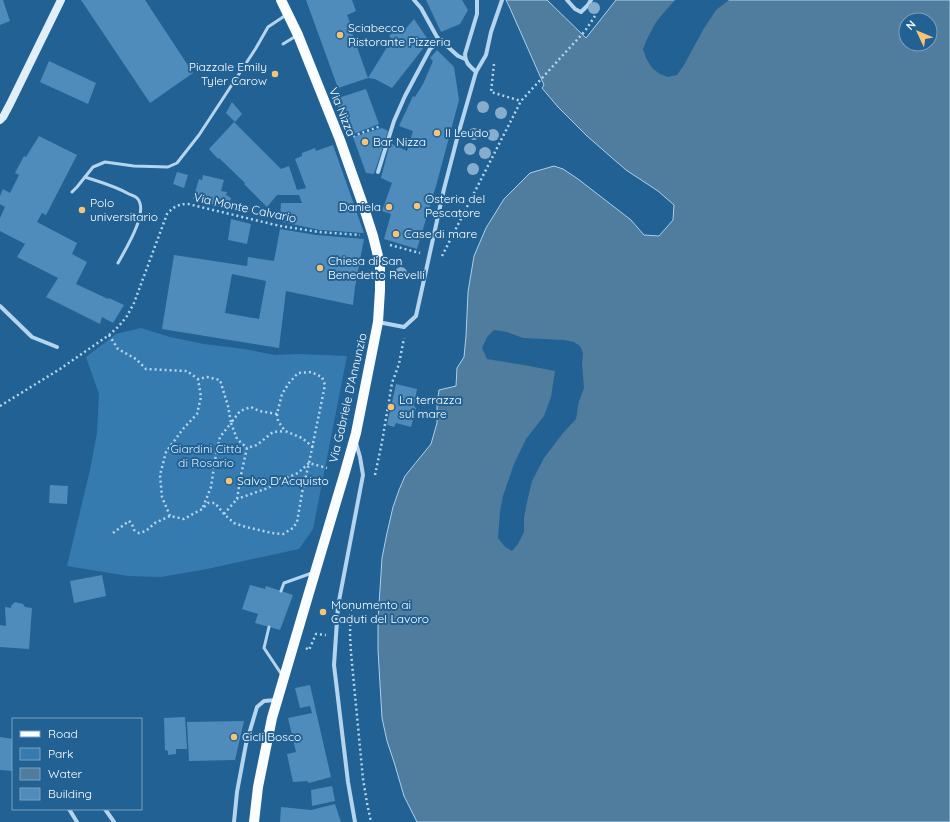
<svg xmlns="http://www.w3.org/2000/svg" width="950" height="822" font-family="Quicksand,sans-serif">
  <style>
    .green { fill: #367bb0 }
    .water { fill: #507c9e; stroke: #a8d1ee; fill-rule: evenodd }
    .pier { fill: #226193 }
    .building { fill: #4f8cbb; fill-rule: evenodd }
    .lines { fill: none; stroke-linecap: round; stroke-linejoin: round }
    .path { stroke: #b4d5ed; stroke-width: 2.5; stroke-dasharray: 2 3; stroke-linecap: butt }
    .lane { stroke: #b4d5ed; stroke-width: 3 }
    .street { stroke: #b4d5ed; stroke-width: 4 }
    .secondary { stroke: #e0effa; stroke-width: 8 }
    .primary { stroke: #fafdff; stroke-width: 10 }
    .tree { fill: #87adcc }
    .poi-dot { fill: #f9c376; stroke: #226193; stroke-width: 1.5 }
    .labels { text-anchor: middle; stroke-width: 4; stroke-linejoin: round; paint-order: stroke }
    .poi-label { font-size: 12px; fill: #fff; stroke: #226193; text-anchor: start }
    .street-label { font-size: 12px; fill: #fff; stroke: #226193 }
    .park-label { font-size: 12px; fill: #daecfa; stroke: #226193 }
  </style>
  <rect width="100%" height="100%" fill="#226193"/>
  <!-- green -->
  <polygon class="green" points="141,328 170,337 204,344 244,349 275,355 297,354 347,356 313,529 299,549 207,569 161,577 128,576 67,566 90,470 97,433 99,394 86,357 116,334"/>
  <!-- water -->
  <path class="water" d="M506,0H547L586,38L616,0H950V822H417L404,796L394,762L387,741L382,718L378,650V620L382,558L387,533L393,507L399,490L405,476L431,444L437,423V405L439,390L456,386L457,368L464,357L466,336L468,292L474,256L486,228L504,199L530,173L554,166L563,169L578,179L631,220L644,235L659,236L673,220L674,205L658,191L626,170L587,136L558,107L542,88L544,85L509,6ZM906,20H930V44H906Z"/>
  <!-- pier -->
  <g class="pier">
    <polygon points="675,0 729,0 716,10 703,30 684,65 677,75 668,77 660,74 652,68 646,58 643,49 647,39 655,24 660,17"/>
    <polygon points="494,330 507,332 523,338 564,340 574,342 580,346 583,353 582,364 584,388 579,401 576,419 563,433 544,458 532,481 527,502 524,518 524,532 518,544 512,551 505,547 498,538 500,512 503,496 514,464 526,439 544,416 551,397 555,371 524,365 487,359 482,348 487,337"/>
  </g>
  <!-- building -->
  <g class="building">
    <polygon points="0,0 3,0 10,21 0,25"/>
    <polygon points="81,0 145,0 193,73 150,103"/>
    <polygon points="306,0 352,0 356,11 347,15 353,30 351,30 368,78 392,39 389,36 399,26 403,32 414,19 429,41 392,88 375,79 368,78 338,88"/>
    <polygon points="426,0 462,0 468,10 460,24 441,32"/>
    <polygon points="437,50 454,67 459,100 436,186 417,249 384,239 391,214 382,211 392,183 381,178 390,143 407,151 413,131 399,126 413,96 415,97 423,84 433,61 430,58"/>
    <polygon points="49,61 96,83 88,104 40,82"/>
    <polygon points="366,89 379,124 348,136 335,99"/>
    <polygon points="232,102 242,114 235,122 226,113"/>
    <polygon points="234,122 281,169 289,166 297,190 306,188 295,159 302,156 302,153 315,148 316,151 333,145 364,233 320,230 282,222 282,216 280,217 281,203 302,203 299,195 277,195 267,207 244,184 245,183 219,158 218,159 209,149"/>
    <polygon points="382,128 388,131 374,174 366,173 353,137"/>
    <polygon points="39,136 77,155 46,215 42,213 37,222 77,243 72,254 87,262 76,284 108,299 109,298 124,305 113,323 102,317 100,324 46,297 58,278 17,257 25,244 0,231 0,218 5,207 0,204 0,196 3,189 10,193 19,175 15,173 24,156 26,157"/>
    <polygon points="177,172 188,175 184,188 173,184"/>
    <polygon points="203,175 224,180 221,191 227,192 226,195 231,198 228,209 193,199 199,179 202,180"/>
    <polygon points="231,219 251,224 247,244 228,240"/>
    <path d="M280,229L316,235L364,239L355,287L353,305L286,291L279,348L162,329L174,255L247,266L248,257L274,261ZM232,274L266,281L259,319L225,313Z"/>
    <polygon points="396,384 417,389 414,406 416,408 411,427 396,423 394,427 387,425"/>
    <polygon points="50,485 68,486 67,504 49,503"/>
    <polygon points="102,575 106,596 74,603 70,581"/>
    <polygon points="250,585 265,589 266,586 293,595 280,630 255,623 258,614 242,609"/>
    <polygon points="15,602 23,604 25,607 32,608 29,649 0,647 0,625 6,626 5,607 11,608 11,606"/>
    <polygon points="310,685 331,777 309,783 307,781 293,782 287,754 296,752 288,718 312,713 310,706 300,708 295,688"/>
    <polygon points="185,717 187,749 176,749 176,754 168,755 168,751 165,750 164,718"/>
    <polygon points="244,721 235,760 189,761 187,722"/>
    <polygon points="0,737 13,739 13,758 12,771 0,770"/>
    <polygon points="332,786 335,801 312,806 311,790"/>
    <polygon points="335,804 341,822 280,822 281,807 311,810"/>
  </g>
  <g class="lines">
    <!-- path -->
    <g class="path">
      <polyline points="494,64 491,92 521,101"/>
      <polyline points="353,136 381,126"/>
      <polyline points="390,245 420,253"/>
      <polyline points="442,256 521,101 585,31 595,16"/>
      <polyline points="109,335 118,349 136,359 146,369 187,371 198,379 207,377 220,380 228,406 231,423 240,411 251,407 259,411 277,414 282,394 289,383 298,373 311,372 322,377 325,385 309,463 327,468"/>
      <path d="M0,406L60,369L109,335L119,326L127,316L134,303L167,214C173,207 178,204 188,204L280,226L319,232L360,235"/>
      <polyline points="277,414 278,421 285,431 302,438 313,447"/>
      <polyline points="231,423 237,439 247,448"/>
      <polyline points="375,475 382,442 392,383 399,364 404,338"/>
      <polyline points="203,507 211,487 215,460 220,437 231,423"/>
      <polyline points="224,514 237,499 241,475 247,448 257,445 273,432 285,431"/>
      <polyline points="170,516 162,497 160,475 166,452 183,429 197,414 201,397 198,379"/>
      <polyline points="113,533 129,521 132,524 134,530 139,533 146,531 155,523 170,516 184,519 202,509 208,503 215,503 224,514 234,523 246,527 272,533 283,534 293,528 297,522 302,493 309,463 298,473 286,478 268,488 237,499"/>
      <polyline points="351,604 350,634 351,653 363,779 367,803 371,822"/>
      <polyline points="306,648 309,650 316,634 326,635"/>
    </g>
    <!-- lane -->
    <g class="lane">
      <polyline points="283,44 296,36"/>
      <path d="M85,177C100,182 115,186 129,194C131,195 135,196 137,198C150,211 125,250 118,263"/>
      <polyline points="72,192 77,187 93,167 105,162 134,166 168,167 177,163 199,135 256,48 268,27 286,15"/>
      <polyline points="281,591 284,583 312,573"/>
      <polyline points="269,627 264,648 282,675"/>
    </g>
    <!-- street -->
    <g class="street">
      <polyline points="414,0 421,8 437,37 458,56 465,59"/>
      <polyline points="567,0 575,9 581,12 588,5 591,0"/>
      <path d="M476,72C470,66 465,63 465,54L477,14V0"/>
      <polyline points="378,172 394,121 405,96 430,49 440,41"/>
      <polyline points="0,306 32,337 57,347"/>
      <polyline points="378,322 404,327 416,316 444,189 458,135 476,72 486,55 491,32 502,0"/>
      <polyline points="69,809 77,822"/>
      <polyline points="105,809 114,822"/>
      <polyline points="234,822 237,792 246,744 257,707 264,701 276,700"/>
      <polyline points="355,822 348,782 334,665 338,606 363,475 360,457 356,443"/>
    </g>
    <!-- secondary -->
    <polyline class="secondary" points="0,120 3,117 10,104 61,0"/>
    <!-- primary -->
    <polyline class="primary" points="254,822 258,787 272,718 308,596 345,472 356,433 378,322 380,290 380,264 373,236 363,205 340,140 298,35 281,0"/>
  </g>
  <!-- trees -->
  <g class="tree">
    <circle cx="594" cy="8" r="6"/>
    <circle cx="483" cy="107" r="6"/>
    <circle cx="501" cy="113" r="6"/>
    <circle cx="474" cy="134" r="6"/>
    <circle cx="493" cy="135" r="6"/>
    <circle cx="470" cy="149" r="6"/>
    <circle cx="485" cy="153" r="6"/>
    <circle cx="473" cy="169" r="6"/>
    <circle cx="401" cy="273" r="6"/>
  </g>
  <!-- markers -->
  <g class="poi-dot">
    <circle cx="340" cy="35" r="4"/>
    <circle cx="275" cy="74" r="4"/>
    <circle cx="437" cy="133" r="4"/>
    <circle cx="365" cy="142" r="4"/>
    <circle cx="417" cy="206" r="4"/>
    <circle cx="389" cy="207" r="4"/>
    <circle cx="82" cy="210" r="4"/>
    <circle cx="396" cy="234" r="4"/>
    <circle cx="320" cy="268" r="4"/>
    <circle cx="391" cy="407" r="4"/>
    <circle cx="229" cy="481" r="4"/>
    <circle cx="323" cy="612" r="4"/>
    <circle cx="234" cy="737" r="4"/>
  </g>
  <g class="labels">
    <!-- poi labels -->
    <g class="poi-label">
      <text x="348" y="32">Sciabecco<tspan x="348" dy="14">Ristorante Pizzeria</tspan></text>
      <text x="267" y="71" text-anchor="end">Piazzale Emily<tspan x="267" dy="14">Tyler Carow</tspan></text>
      <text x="445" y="137">Il Leudo</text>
      <text x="373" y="146">Bar Nizza</text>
      <text x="425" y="203">Osteria del<tspan x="425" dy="14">Pescatore</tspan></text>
      <text x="90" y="207">Polo<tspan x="90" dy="14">universitario</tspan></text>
      <text x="381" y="211" text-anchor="end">Daniela</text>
      <text x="404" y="238">Case di mare</text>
      <text x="328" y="265">Chiesa di San<tspan x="328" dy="14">Benedetto Revelli</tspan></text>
      <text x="399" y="404">La terrazza<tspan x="399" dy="14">sul mare</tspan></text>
      <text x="237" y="485">Salvo D'Acquisto</text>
      <text x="331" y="609">Monumento ai<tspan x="331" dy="14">Caduti del Lavoro</tspan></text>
      <text x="242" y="741">Cicli Bosco</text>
    </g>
    <!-- street labels -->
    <g class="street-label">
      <text transform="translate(342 112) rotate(68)" y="4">Via Nizza</text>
      <text transform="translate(245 208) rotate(12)" y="4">Via Monte Calvario</text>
      <text transform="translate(348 398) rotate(-77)" y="4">Via Gabriele D'Annunzio</text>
    </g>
    <!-- park labels -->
    <g class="park-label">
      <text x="206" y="453">Giardini Città<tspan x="206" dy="14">di Rosario</tspan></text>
    </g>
  </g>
  <!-- legend -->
  <rect x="12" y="718" width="130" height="92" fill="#226193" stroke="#7aa0be"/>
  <rect x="20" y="731" width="20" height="6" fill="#fafdff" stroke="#7aa0be"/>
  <text x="48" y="738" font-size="12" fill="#ffffff">Road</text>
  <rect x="20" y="748" width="20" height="12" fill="#367bb0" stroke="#7aa0be"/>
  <text x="48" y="758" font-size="12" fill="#ffffff">Park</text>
  <rect x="20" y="768" width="20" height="12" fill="#507c9e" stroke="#7aa0be"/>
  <text x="48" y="778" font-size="12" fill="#ffffff">Water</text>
  <rect x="20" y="788" width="20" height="12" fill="#4f8cbb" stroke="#7aa0be"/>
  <text x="48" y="798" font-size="12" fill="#ffffff">Building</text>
  <!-- north arrow -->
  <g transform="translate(918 32) rotate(314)"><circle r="19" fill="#226193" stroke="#7aa0be"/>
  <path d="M0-3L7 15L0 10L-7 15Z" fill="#f9c376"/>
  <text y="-6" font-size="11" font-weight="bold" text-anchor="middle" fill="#ffffff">N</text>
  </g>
</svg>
